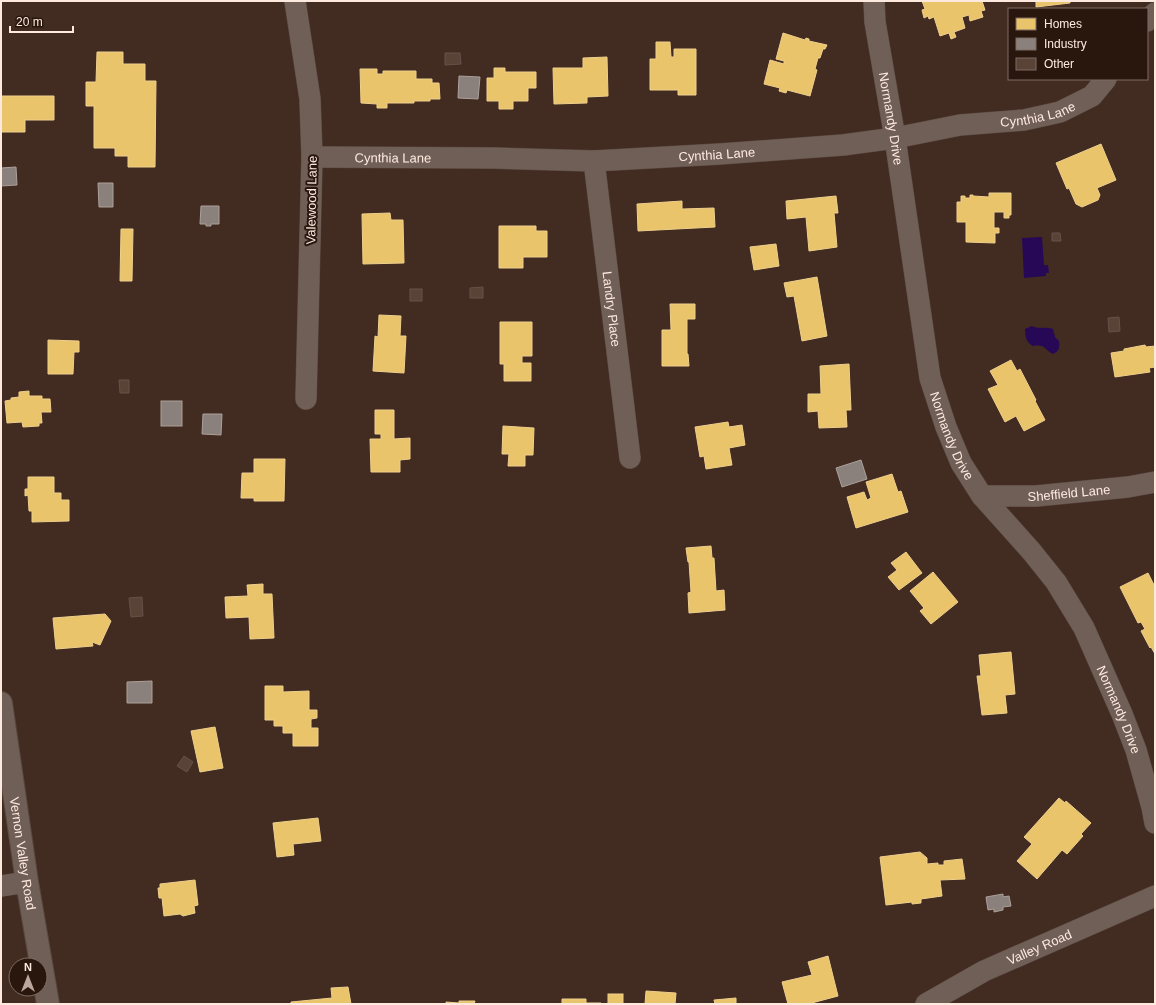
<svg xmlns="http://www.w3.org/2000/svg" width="1156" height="1005" font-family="Arial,sans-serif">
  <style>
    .water { fill: #270857 }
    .homes { fill: #e9c46a; stroke: #efcf8d }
    .industry { fill: #8a817c; stroke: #ada09a }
    .building { fill: #594337; stroke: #645248 }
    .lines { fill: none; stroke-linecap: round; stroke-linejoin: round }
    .street-casing { stroke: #5a4840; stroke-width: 22 }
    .secondary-casing { stroke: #5a4840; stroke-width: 24 }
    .street { stroke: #705f57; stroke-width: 21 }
    .secondary { stroke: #705f57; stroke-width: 22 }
    .labels { text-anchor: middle; stroke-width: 4; stroke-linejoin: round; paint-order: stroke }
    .street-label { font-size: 13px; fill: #fee9df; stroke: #29170e }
  </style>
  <rect width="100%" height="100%" fill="#422c21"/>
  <!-- water -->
  <g class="water">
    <polygon points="1042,237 1044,265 1048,265 1049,273 1046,273 1046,276 1024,278 1022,238"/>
    <path d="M1032,326C1040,330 1044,326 1053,329L1055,337L1059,341C1060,348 1059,351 1053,354C1043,349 1046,344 1033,346C1026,342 1025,337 1025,329Z"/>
  </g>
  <!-- homes -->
  <g class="homes">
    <polygon points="922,1 982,1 985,10 981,11 983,17 970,21 969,15 962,17 965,28 954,32 956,37 951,39 949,33 940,36 934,17 929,19 928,16 924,18 922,10 925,9"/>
    <polygon points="1037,1 1074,1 1070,1 1070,3 1036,7 1036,2"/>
    <polygon points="783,33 805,40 806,38 809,39 809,41 827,45 825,49 823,49 820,58 818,58 815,69 817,70 810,96 787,90 786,93 779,91 780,88 764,84 770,60 784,64 784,61 776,59"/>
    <polygon points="656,42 670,42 671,57 674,57 674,49 696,49 696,95 678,95 678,90 650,90 650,59 656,59"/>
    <polygon points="97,52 123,52 123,64 145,64 145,81 156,81 155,167 128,167 128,156 115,156 115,148 94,148 94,106 86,106 86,82 96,82"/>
    <polygon points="607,57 608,96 587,97 587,103 554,104 553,68 583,68 583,58"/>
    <polygon points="494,68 505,68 505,72 536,72 536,88 528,88 528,101 513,101 513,109 499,109 499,101 487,101 487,78 494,78"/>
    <polygon points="360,69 377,69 377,74 383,74 383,71 416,71 416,79 432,79 432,83 439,83 440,99 430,99 430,101 414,101 414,103 387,103 387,108 377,108 377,104 361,103"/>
    <polygon points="1,96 54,96 54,120 25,120 25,132 1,132"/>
    <polygon points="1101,144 1116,180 1097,188 1100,195 1098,200 1082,207 1076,204 1069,188 1067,189 1056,163"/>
    <polygon points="989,193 1011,193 1011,215 1009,215 1009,218 1004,218 1004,212 994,212 994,228 999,228 999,233 995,233 995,243 966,242 966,222 957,222 957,202 961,202 961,196 965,196 965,198 970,198 970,195 973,195 973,196 989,197"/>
    <polygon points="836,196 838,213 834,213 837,247 809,251 806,217 787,219 786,201"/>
    <polygon points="682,201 682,209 714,208 715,227 638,231 637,204"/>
    <polygon points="390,213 391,220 403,220 404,263 363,264 362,214"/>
    <polygon points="499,226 536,226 536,231 547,231 547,257 523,257 523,268 499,268"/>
    <polygon points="121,229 133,229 132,281 120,281"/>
    <polygon points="776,244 779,266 754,270 750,247"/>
    <polygon points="817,277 827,336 802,341 794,296 787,297 784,283"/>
    <polygon points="670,304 695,304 695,319 687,319 687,354 688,354 689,366 662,366 662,330 671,330"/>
    <polygon points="379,315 401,316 400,336 406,336 404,373 373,371 375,336 378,337"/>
    <polygon points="500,322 532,322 532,356 522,356 522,363 531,363 531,381 504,381 504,364 500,364"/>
    <polygon points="48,340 79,341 79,352 74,352 73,374 48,374"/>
    <polygon points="1145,345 1146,347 1155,346 1155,367 1149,368 1150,372 1115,377 1111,353 1124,351 1124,349"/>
    <polygon points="1011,360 1017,371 1020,369 1036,400 1035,401 1045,420 1024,431 1016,416 1005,422 988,389 998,385 990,371"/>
    <polygon points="849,364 851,410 846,410 847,427 819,428 818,411 808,412 808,394 821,394 820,366"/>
    <polygon points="29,391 29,396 42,396 42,399 50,399 51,412 41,412 42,423 39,423 39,426 23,427 22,422 7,423 5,401 11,400 11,398 19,397 19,392"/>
    <polygon points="375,410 394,410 394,439 410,438 410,459 400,460 400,472 371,472 370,439 381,439 381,434 375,434"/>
    <polygon points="728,422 729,427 742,425 745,445 729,448 732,465 706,469 704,456 700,457 695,427"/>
    <polygon points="503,426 534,428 533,455 525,455 525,466 508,466 509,454 502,454"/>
    <polygon points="254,459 285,459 284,501 254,501 254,498 241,498 242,473 254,473"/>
    <polygon points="892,474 898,492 901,491 908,512 856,528 847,497 864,492 867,500 871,498 866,482"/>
    <polygon points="28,477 54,477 54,493 61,493 61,500 69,500 69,521 32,522 32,511 29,511 28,495 25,496 25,489 28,489"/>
    <polygon points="711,546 712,558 714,558 716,591 724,590 725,610 689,613 688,593 691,592 689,562 688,562 686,548"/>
    <polygon points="906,552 922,573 899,590 888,577 897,570 891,563"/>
    <polygon points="933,572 958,602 931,624 920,611 924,608 910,591"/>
    <polygon points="1148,573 1155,587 1155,654 1151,647 1150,648 1141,631 1145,629 1141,622 1138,623 1120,587"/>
    <polygon points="263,584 263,594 272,594 274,638 250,639 249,617 226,618 225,597 248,596 247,585"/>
    <polygon points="105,614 111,621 100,645 92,642 93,646 56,649 53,618"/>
    <polygon points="1011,652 1015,694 1005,695 1007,713 982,715 977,676 981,676 979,655"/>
    <polygon points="265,686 283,686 283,692 309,691 309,710 317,710 317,718 311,719 311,728 318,728 318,746 293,746 293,733 283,733 283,726 274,726 274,720 265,720"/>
    <polygon points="215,727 223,768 200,772 191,731"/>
    <polygon points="1059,798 1065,803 1066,801 1091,823 1081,834 1083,836 1067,854 1062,850 1037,879 1017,861 1032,844 1024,837"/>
    <polygon points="318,818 321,841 293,844 294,855 277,857 273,823"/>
    <polygon points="920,852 927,858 927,864 938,863 938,865 944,865 944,861 962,859 965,879 940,880 942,896 921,899 921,903 912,904 912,902 886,905 880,857"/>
    <polygon points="195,880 198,905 194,906 195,913 183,916 180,914 164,916 162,898 159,898 158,888 160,888 160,884"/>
    <polygon points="828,956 838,996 808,1004 788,1004 782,982 812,975 808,962"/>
    <polygon points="348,987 351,1004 291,1004 291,1002 332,998 331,988"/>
    <polygon points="646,991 676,993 675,1004 645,1004"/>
    <rect x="608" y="994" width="15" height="10"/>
    <polygon points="736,998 736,1004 715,1004 714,1000"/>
    <polygon points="562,999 586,999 586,1003 601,1003 601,1004 562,1004"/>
    <polygon points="459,1001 475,1001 474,1004 446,1004 446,1002 459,1003"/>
  </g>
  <!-- industry -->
  <g class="industry">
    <polygon points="459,76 480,77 478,99 458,98"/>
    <polygon points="16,167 17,185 1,186 1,168"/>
    <polygon points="98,183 113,183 113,207 99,207"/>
    <polygon points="201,206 219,206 219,224 211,224 211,226 206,226 206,224 200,224"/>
    <rect x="161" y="401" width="21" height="25"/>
    <polygon points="203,414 222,414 221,435 202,434"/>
    <polygon points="861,460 867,479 842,487 836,468"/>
    <polygon points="152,681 152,703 127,703 127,682"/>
    <polygon points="1003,894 1003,897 1009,896 1011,906 1003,907 1003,910 994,912 994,909 988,910 986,897"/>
  </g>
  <!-- building -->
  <g class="building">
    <polygon points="445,53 460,53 461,64 445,65"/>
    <polygon points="1052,233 1060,233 1061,241 1052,241"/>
    <polygon points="483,287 483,298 470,298 470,288"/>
    <rect x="410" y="289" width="12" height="12"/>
    <polygon points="1119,317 1120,331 1109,332 1108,318"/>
    <polygon points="119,380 129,380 129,393 120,393"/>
    <polygon points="142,597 143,616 131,617 129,598"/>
    <polygon points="184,756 193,762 187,772 177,766"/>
  </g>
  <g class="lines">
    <!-- street casing -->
    <g class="street-casing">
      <g id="street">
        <polyline points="295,1 310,99 312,157 306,399"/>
        <path id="s1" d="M874,1L875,22L895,138L930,378L946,427L961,463L982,496L1032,552L1056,582L1084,628L1122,714L1136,750L1152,807L1155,823"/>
        <polyline points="1147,21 1155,13"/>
        <path id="s2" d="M312,157L493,158L594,161L720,154L843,145L895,138L960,125L1024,120L1060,112L1092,96L1106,79"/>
        <path id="s3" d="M594,161L630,458"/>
        <path id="s4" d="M982,496H1036L1128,487L1155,482"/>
        <polyline points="1,886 27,882"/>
        <path id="s5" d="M926,1004L984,971L1155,896"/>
      </g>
    </g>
    <!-- secondary casing -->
    <g class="secondary-casing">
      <g id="secondary">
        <path id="s6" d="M1,703L27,882L48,1004"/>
      </g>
    </g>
    <!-- street -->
    <use href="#street" class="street"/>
    <!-- secondary -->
    <use href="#secondary" class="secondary"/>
  </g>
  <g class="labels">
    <!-- street labels -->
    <g class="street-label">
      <text dy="5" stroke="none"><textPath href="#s2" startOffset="729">Cynthia Lane</textPath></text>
      <text dy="5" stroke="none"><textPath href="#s1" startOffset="119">Normandy Drive</textPath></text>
      <text dy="5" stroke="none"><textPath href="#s2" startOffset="405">Cynthia Lane</textPath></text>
      <text dy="5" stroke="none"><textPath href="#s2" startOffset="81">Cynthia Lane</textPath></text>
      <text transform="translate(311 200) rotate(-89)" y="5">Valewood Lane</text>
      <text dy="5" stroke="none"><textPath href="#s3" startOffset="149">Landry Place</textPath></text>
      <text dy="5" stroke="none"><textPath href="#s1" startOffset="443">Normandy Drive</textPath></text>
      <text dy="5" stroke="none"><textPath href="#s4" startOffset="87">Sheffield Lane</textPath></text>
      <text dy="5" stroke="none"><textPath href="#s1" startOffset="767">Normandy Drive</textPath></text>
      <text dy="5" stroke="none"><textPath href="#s6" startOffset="152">Vernon Valley Road</textPath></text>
      <text dy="5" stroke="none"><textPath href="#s5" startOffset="127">Valley Road</textPath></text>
    </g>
  </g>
  <!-- border -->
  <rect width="1156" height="1005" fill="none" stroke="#fee9df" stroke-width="4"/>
  <!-- legend -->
  <rect x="1008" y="8" width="140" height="72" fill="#29170e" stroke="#7e6b62"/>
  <rect x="1016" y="18" width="20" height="12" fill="#e9c46a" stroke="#7e6b62"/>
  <text x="1044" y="28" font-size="12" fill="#fee9df">Homes</text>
  <rect x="1016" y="38" width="20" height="12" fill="#8a817c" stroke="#7e6b62"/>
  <text x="1044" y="48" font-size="12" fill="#fee9df">Industry</text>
  <rect x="1016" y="58" width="20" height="12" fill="#594337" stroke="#7e6b62"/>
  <text x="1044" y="68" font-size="12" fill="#fee9df">Other</text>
  <!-- north arrow -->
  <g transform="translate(28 977)"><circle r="19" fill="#29170e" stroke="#7e6b62"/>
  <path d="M0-3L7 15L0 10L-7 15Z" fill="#bca79c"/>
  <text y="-6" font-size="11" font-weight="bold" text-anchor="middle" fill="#fee9df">N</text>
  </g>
  <!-- scale -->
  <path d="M10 26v6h63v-6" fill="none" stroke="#fee9df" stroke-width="2"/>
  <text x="16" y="26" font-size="12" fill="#fee9df" stroke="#29170e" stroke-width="3" paint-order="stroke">20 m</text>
</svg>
